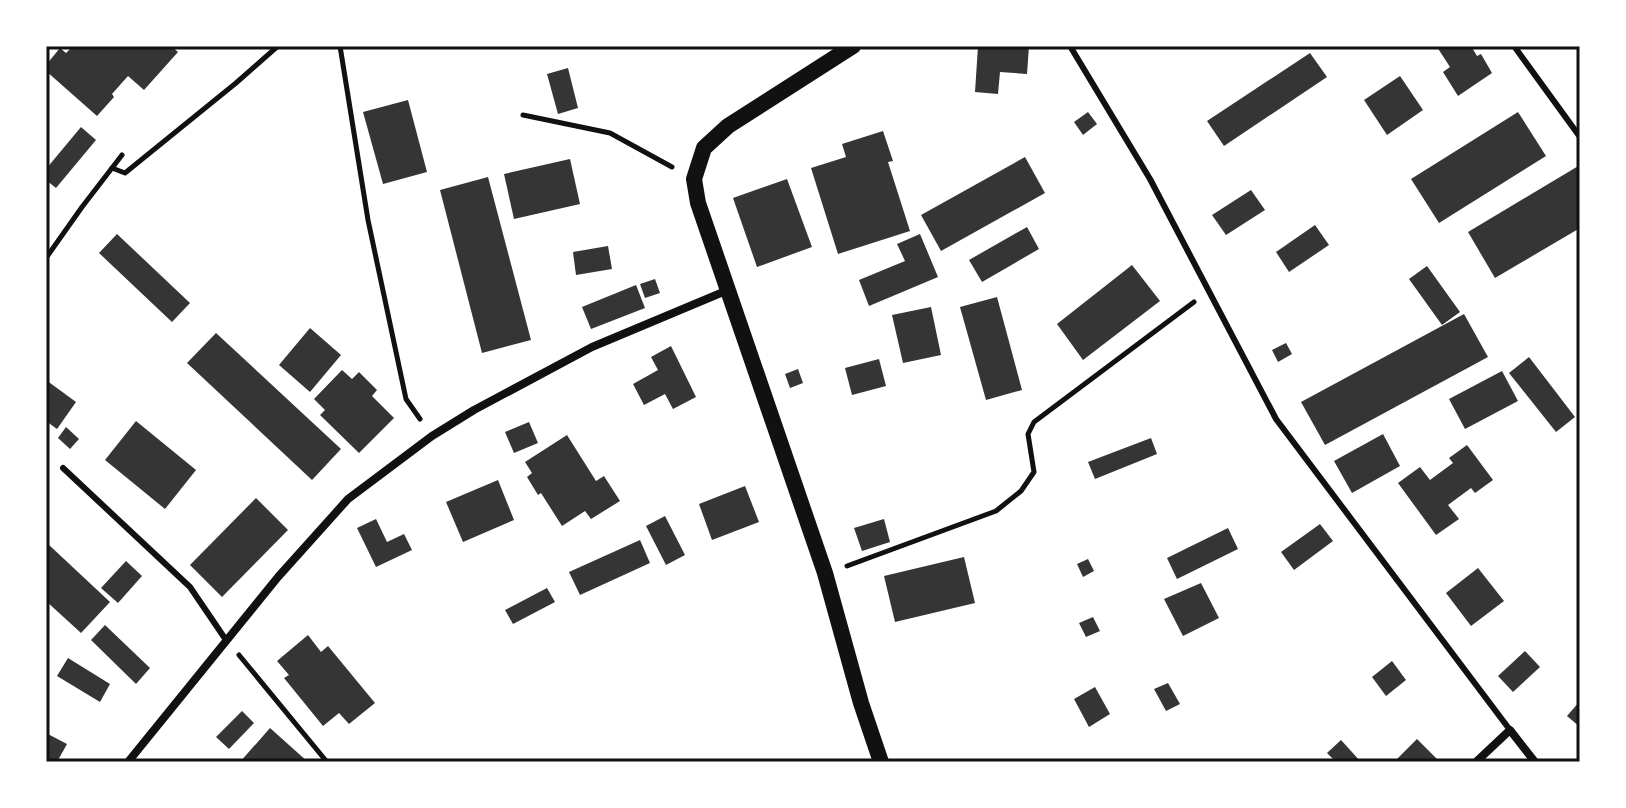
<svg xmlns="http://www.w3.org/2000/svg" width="1626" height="808" font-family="'Alegreya Sans',sans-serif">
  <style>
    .building { fill: #353535 }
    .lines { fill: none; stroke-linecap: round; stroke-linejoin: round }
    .path { stroke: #111; stroke-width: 5 }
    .service { stroke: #111; stroke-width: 6 }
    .minor { stroke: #111; stroke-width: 8 }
    .secondary { stroke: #111; stroke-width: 16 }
    .neatline { fill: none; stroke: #111; stroke-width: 3 }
  </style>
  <rect width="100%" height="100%" fill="#fff"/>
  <!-- building -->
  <g class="building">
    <polygon points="73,46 171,46 178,52 144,90 128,76 112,94 114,97 97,116 46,71 46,65 60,48 66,53"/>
    <polygon points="978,46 1029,46 1027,74 1000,72 998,94 975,92"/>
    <polygon points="1439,46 1471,46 1477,56 1481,54 1492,73 1458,96 1443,72 1450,67 1437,47"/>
    <polygon points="1310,53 1327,77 1224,146 1207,121"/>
    <polygon points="568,68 578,108 558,114 547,74"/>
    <polygon points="1400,76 1423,110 1387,135 1364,100"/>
    <polygon points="408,100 427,172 383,184 363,112"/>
    <polygon points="1088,112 1097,124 1083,135 1074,122"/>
    <polygon points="1518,112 1546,156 1439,223 1411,179"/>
    <polygon points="81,127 96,140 56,188 46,180 46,169"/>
    <polygon points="883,131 893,161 888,162 910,231 838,254 811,168 846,157 842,144"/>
    <polygon points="1025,157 1045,193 941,251 921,215"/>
    <polygon points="570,159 580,204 514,219 504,174"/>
    <polygon points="1580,165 1580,228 1495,278 1468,232"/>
    <polygon points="488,177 531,340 482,353 440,190"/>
    <polygon points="787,179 812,247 757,267 733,198"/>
    <polygon points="1251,190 1265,210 1226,235 1212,215"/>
    <polygon points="1315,225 1329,245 1289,272 1276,252"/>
    <polygon points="1027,227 1039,249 982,282 969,260"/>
    <polygon points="117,234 190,303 172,322 99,253"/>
    <polygon points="920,234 938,277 869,306 859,280 905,261 897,244"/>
    <polygon points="608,246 612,269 576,275 573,252"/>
    <polygon points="1132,265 1160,301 1083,360 1057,324"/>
    <polygon points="1427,266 1460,312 1442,325 1409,279"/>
    <polygon points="655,279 660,293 645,298 640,284"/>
    <polygon points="636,285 645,308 591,329 582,307"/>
    <polygon points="997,297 1022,390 986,400 960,307"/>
    <polygon points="931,307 941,355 903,363 892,315"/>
    <polygon points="1464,314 1488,357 1325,445 1301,402"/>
    <polygon points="310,328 341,355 310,392 279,365"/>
    <polygon points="216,333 341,449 312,480 187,363"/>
    <polygon points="1286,343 1292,354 1278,362 1272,350"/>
    <polygon points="671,346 696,397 673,409 665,394 644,405 633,384 658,370 651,357"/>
    <polygon points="1529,357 1575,417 1556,432 1509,373"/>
    <polygon points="879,359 886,386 852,395 845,368"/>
    <polygon points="798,369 803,383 790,388 785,374"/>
    <polygon points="342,370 352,379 359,372 377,390 372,396 394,418 359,453 320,415 325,410 314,399"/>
    <polygon points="1502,371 1518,401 1465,429 1449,399"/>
    <polygon points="46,380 76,402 57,429 46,421"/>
    <polygon points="136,421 196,470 165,509 105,460"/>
    <polygon points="529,422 538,443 514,453 505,432"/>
    <polygon points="66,427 79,439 70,449 58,438"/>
    <polygon points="1383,434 1400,466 1352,493 1334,461"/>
    <polygon points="567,435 596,481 604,476 620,501 591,519 585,511 562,526 541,493 538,495 527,477 532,473 525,462"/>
    <polygon points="1151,438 1157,454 1095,479 1088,462"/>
    <polygon points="1467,445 1493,480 1475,493 1471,488 1448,505 1459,519 1436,535 1398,483 1420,467 1430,480 1453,463 1449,458"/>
    <polygon points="498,480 514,520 463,542 446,502"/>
    <polygon points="745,486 759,522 712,540 699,504"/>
    <polygon points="256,498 288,530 222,597 190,565"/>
    <polygon points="665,516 685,555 666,565 646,526"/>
    <polygon points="376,519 387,542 404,534 412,550 376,567 357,528"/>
    <polygon points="884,519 890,542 862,551 854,528"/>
    <polygon points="1320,524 1333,541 1294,570 1281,552"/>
    <polygon points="1228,528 1238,549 1177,579 1167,558"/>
    <polygon points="640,540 650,563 580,595 569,572"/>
    <polygon points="48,544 110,602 81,633 46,601 46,546"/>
    <polygon points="964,557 975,603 895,622 884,576"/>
    <polygon points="1088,559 1094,571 1083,577 1077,564"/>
    <polygon points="126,561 142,576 118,603 101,588"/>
    <polygon points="1478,568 1504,601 1471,626 1446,593"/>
    <polygon points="1201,583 1219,618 1183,636 1164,599"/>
    <polygon points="547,588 555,602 513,624 505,610"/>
    <polygon points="1093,617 1100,631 1086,637 1079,623"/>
    <polygon points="105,625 150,668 136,684 91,640"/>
    <polygon points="308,635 321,652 328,646 375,703 349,724 339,713 323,726 284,678 289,675 277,661"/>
    <polygon points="1525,651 1540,667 1513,692 1498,676"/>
    <polygon points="68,658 110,684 100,702 57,676"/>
    <polygon points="1392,661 1406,680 1386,696 1372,677"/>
    <polygon points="1168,683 1180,704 1166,711 1154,689"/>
    <polygon points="1095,687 1110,714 1089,727 1074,699"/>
    <polygon points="1580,701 1580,727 1567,716"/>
    <polygon points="242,711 254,723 229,749 216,737"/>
    <polygon points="270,728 308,762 240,762"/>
    <polygon points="46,733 67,744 57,762 46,762"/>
    <polygon points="1417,739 1440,762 1394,762"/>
    <polygon points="1341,740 1361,762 1336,762 1327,753"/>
  </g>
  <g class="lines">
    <!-- path -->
    <g class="path">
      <polyline points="340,46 368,220 406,399 420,419"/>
      <polyline points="523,115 610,133 672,167"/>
      <polyline points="112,168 125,173 236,83 278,46"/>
      <polyline points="46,258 82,207 122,155"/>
      <polyline points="847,566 996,511 1021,491 1034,472 1028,434 1034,422 1194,302"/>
      <polyline points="239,655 327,762"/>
    </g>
    <!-- service -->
    <g class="service">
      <polyline points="1070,46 1150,179 1276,419 1510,730"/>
      <polyline points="1514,46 1580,137"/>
      <polyline points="63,468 190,587 226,640"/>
    </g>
    <!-- minor -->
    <g class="minor">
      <polyline points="128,762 278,577 348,499 432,436 474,410 592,347 728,290"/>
      <polyline points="1476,762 1510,730 1535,762"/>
    </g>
    <!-- secondary -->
    <polyline class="secondary" points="853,46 728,126 704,148 694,179 698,203 825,573 861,703 881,762"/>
  </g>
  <!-- border -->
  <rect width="1626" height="808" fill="none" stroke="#ffffff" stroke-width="96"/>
  <rect x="48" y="48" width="1530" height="712" class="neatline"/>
</svg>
